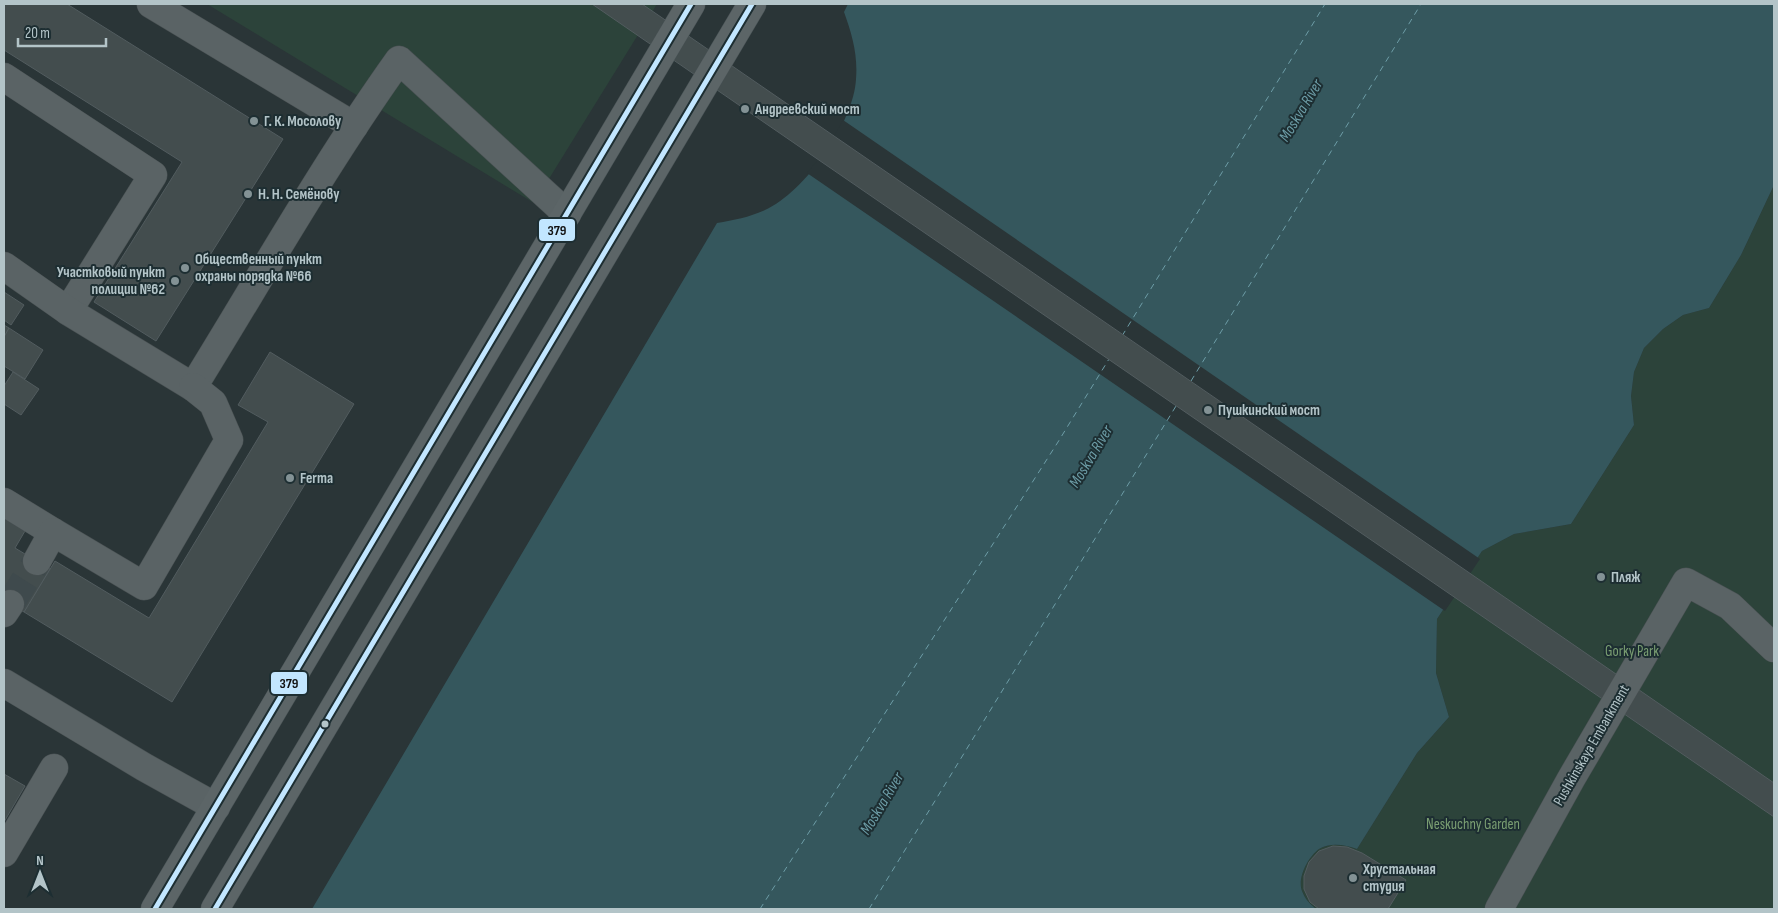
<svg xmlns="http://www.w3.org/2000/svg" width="1778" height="913" font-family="'Sofia Sans Condensed',sans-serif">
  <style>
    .green { fill: #2c433a }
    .water { fill: #35575d }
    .pier { fill: #2a3537 }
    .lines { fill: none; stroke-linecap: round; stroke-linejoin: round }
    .ferry { stroke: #6d9da7; stroke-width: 1; stroke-dasharray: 6 5; stroke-linecap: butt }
    .building { fill: #434d4e; stroke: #525c5f }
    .minor-tunnel { stroke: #3f4a4d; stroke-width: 28; stroke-dasharray: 28 14; stroke-linecap: butt }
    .minor-casing { stroke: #485052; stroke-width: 29 }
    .major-casing { stroke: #475154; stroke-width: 29 }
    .minor { stroke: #5a6365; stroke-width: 28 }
    .major { stroke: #5c6567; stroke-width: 28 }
    .bus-1-casing { stroke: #1d2e32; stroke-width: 9 }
    .bus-1 { stroke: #c2e6ff; stroke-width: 5 }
    .poi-dot { fill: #839295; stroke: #1d2e32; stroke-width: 2 }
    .bus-dot { fill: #b3c4c8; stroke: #1d2e32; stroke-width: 2 }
    .labels { text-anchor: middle; stroke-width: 4; stroke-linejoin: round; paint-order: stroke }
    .poi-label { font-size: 15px; font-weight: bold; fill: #b3c4c8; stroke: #1d2e32; text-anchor: start }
    .park-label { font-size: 15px; fill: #7a9e72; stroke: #1d2e32 }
    .street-label { font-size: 15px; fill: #b3c4c8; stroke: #1d2e32 }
    .water-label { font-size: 16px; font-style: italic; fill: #6d9da7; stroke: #1d2e32 }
    .line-badge { stroke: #1d2e32; stroke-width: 2 }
    .pale-badge-label { font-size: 14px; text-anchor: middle; font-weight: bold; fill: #111 }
  </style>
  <rect width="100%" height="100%" fill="#2a3537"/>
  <!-- green -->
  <g class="green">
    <polygon points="207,4 657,4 534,203"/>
    <path d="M1774,185V909H1316C1310,904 1305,899 1302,891C1297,878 1308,857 1319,849C1331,842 1345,845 1357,849L1417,753L1449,717L1436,673L1437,619L1482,551L1514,534L1571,524L1634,425L1631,396L1634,372L1644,348L1663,329L1683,315L1709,308L1741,255Z"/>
  </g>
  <!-- water -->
  <path class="water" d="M848,4H1774V185L1741,255L1709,308L1683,315L1663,329L1644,348L1634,372L1631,396L1634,425L1571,524L1514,534L1482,551L1437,619L1436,673L1449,717L1417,753L1357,849C1345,845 1331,842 1319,849C1308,857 1297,878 1302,891C1305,899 1310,904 1316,909H312L717,223C734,220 750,217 765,210C805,192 854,122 856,79C858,55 852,34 844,12Z"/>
  <!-- pier -->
  <polygon class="pier" points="843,120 1480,559 1445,611 807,173 827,149"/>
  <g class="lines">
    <!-- ferry -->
    <g class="ferry">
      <polyline points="1122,336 1325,4"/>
      <polyline points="1191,381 1421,4"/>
      <polyline points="760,909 1058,442 1109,359"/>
      <polyline points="869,909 1176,406"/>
    </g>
  </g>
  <!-- building -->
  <g class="building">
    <polygon points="4,4 67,4 283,139 156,341 94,302 182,162 4,50"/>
    <polygon points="592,4 642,4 1426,543 1774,783 1774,817"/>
    <polygon points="4,292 24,305 11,325 4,320"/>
    <polygon points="4,325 9,328 4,337"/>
    <polygon points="9,328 43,350 25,379 4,366 4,337"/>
    <polygon points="270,352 354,404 172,702 24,612 55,561 149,618 268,422 238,405"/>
    <polygon points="13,372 39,389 21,415 4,404 4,386"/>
    <polygon points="4,518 25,531 15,548 50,569 24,612 4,600"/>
    <polygon points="4,774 25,786 4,822"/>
    <polygon points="1333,846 1347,847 1362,853 1406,880 1388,909 1319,909 1310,902 1304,889 1304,876 1309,862 1319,851"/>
  </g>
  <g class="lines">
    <!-- minor-tunnel -->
    <polyline class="minor-tunnel" points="10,604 37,561"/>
    <!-- minor casing -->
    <g class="minor-casing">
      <g id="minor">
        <polyline points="151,4 354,126"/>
        <polyline points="4,77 153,175 68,311"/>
        <path d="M4,266L68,311L193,387C261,277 324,165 399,60L567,214"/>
        <polyline points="4,502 53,532"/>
        <polyline points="37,561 53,532 144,586 229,440 213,403 193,387"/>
        <polyline points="4,613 10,604"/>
        <polyline points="4,683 144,767 216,807"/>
        <polyline points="4,853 54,768"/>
        <polyline points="1499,909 1571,779 1686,582 1730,606 1774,648"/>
      </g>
    </g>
    <!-- major casing -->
    <g class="major-casing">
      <g id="major">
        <polyline points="155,909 691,4"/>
        <polyline points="215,909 752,4"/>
      </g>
    </g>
    <!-- minor -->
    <use href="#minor" class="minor"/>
    <!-- major -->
    <use href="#major" class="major"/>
    <!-- bus-1 casing -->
    <g class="bus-1-casing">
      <g id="bus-1">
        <polyline points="155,909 691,4"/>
        <polyline points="215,909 752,4"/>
      </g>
    </g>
    <!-- bus-1 -->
    <use href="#bus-1" class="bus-1"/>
  </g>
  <!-- markers -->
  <g class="poi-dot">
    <circle cx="745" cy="109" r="5"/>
    <circle cx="254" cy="121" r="5"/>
    <circle cx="248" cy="194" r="5"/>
    <circle cx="185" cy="268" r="5"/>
    <circle cx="175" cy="281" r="5"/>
    <circle cx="1208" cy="410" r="5"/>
    <circle cx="290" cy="478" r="5"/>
    <circle cx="1601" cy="577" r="5"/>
    <circle cx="1353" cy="878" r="5"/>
  </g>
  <circle class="bus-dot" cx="325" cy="724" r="4.5"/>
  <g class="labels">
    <!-- poi labels -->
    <g class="poi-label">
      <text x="755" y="114">Андреевский мост</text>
      <text x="264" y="126">Г. К. Мосолову</text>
      <text x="258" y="199">Н. Н. Семёнову</text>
      <text x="195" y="264">Общественный пункт<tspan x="195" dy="17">охраны порядка №66</tspan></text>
      <text x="165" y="277" text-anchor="end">Участковый пункт<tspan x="165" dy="17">полиции №62</tspan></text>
      <text x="1218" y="415">Пушкинский мост</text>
      <text x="300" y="483">Ferma</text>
      <text x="1611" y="582">Пляж</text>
      <text x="1363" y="874">Хрустальная<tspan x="1363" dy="17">студия</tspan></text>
    </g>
    <!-- park labels -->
    <g class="park-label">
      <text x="1632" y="656">Gorky Park</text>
      <text x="1473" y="829">Neskuchny Garden</text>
    </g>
    <!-- street labels -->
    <g class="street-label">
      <text transform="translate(1591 745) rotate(-60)" y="5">Pushkinskaya Embankment</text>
    </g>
    <!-- water labels -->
    <g class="water-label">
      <text transform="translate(1300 110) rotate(-59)" y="6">Moskva River</text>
      <text transform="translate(1090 456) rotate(-59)" y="6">Moskva River</text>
      <text transform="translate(881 803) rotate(-59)" y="6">Moskva River</text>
    </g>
  </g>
  <g class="line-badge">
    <rect x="538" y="218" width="38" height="24" rx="5" fill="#c2e6ff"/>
    <rect x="270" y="671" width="38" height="24" rx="5" fill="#c2e6ff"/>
  </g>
  <g class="pale-badge-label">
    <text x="557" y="235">379</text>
    <text x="289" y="688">379</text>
  </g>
  <!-- border -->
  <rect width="1778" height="913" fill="none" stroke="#b3c4c8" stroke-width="10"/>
  <!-- north arrow -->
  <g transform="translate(40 873)" stroke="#1d2e32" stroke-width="4" paint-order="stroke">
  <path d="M0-4L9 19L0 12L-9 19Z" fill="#b3c4c8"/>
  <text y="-8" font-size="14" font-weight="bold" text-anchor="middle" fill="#b3c4c8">N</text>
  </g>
  <!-- scale -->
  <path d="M18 38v8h88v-8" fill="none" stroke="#b3c4c8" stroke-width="2.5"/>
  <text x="25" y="38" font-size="15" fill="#b3c4c8" stroke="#1d2e32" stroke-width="4" paint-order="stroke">20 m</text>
</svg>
